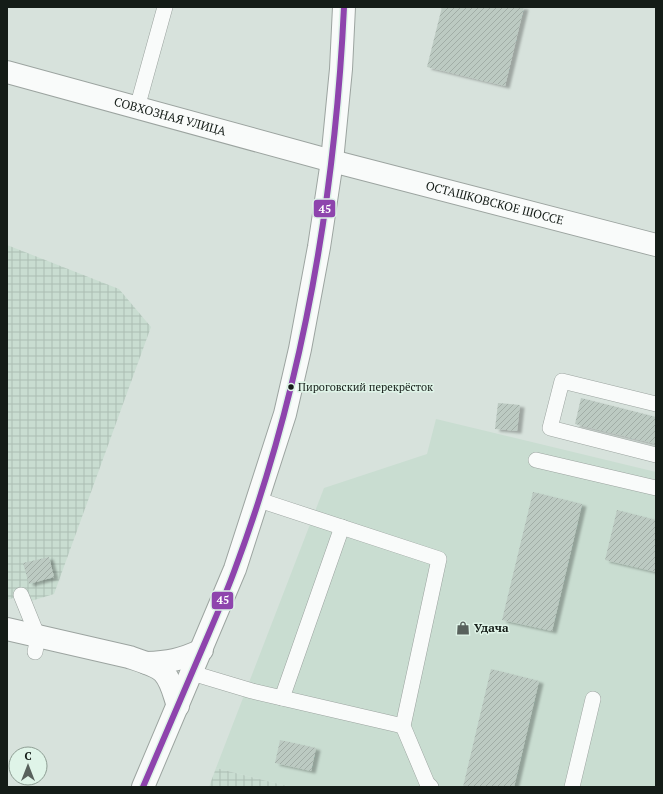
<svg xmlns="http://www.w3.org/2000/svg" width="663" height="794" font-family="'PT Serif',serif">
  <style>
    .built { fill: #c9ddd1 }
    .industrial { fill: url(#industrial-grid) }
    .building { fill: url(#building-hatch); filter: url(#shadow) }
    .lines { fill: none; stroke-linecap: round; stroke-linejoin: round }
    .service-casing { stroke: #9ca4a0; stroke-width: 16 }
    .minor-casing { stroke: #9ca4a0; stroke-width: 24 }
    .tertiary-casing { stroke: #9ca4a0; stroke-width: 24 }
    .secondary-casing { stroke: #9ca4a0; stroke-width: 24 }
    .service { stroke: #f9fbfa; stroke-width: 15 }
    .minor { stroke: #f9fbfa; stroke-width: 22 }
    .tertiary { stroke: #f9fbfa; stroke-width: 22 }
    .secondary { stroke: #f9fbfa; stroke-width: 22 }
    .bus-1-casing { stroke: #dff4e8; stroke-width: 9 }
    .bus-1 { stroke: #8e44ad; stroke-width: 6 }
    .bus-dot { fill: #141c17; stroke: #dff4e8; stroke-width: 1.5 }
    .labels { text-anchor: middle; stroke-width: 3; stroke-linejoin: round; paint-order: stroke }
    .bus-label { font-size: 11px; fill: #141c17; stroke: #dff4e8; text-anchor: start }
    .street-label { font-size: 12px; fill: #141c17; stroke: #dff4e8 }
    .poi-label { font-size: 12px; font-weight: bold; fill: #141c17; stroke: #dff4e8; text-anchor: start }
    .line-badge { stroke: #dff4e8; stroke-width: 1.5 }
    .badge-label { font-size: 11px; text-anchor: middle; font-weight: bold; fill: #fff }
  </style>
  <defs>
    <pattern id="industrial-grid" width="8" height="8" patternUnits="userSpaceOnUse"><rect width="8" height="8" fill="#c9ddd1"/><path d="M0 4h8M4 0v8" fill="none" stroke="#acbdb3"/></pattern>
    <pattern id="building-hatch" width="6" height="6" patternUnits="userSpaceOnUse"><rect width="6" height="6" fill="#bccac2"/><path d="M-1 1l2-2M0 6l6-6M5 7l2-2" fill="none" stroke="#a1ada6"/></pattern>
    <filter id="shadow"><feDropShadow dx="4.5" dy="2.5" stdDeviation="1" flood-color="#0004"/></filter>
  </defs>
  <rect width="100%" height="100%" fill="#d7e2dc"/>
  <!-- built -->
  <polygon class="built" points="436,419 656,472 656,787 291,787 216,768 324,488 427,454"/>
  <!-- industrial -->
  <g class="industrial">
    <polygon points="7,245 119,289 151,327 54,594 31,601 28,593 7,600"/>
    <polygon points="216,768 291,787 209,787"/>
  </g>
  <!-- building -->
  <g class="building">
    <polygon points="442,7 524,7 505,86 427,67"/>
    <polygon points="581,398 656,417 656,444 575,424"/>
    <polygon points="498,403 520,405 517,431 495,429"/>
    <polygon points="533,492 582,504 552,631 502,620"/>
    <polygon points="617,510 656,520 656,572 605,560"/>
    <polygon points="49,557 54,577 29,584 23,563"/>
    <polygon points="491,669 539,681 514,787 463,787"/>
    <polygon points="280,740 316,748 311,771 275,763"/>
  </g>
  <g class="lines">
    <!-- service casing -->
    <g class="service-casing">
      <g id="service">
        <polyline points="137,108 165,7"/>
        <polyline points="656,404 562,381 550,428 656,455"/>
        <polyline points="536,460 656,488"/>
        <polyline points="259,500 439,559 403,726 427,783 431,787"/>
        <polyline points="21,595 38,637 35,652"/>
        <polyline points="192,673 252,691 403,726"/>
        <polyline points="282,698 342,527"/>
        <polyline points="572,787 593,699"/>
      </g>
    </g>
    <!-- minor casing -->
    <g class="minor-casing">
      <g id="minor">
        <path d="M7,629L129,657C138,660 158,666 164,673C172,682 174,695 178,706"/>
        <path d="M146,663C168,662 181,660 202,650"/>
      </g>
    </g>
    <!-- tertiary casing -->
    <g class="tertiary-casing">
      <polyline id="tertiary" points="332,161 341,69 344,7"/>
    </g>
    <!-- secondary casing -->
    <g class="secondary-casing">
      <g id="secondary">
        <path id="s1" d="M7,72L332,161L656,245"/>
        <polyline points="143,787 235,569 285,414 300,349 319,247 332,161"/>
      </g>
    </g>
    <!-- service -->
    <use href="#service" class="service"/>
    <!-- minor -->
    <use href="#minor" class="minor"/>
    <!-- tertiary -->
    <use href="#tertiary" class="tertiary"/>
    <!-- secondary -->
    <use href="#secondary" class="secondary"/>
    <!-- bus-1 casing -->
    <g class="bus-1-casing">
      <path id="bus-1" d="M143,787C165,736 187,685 209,633C218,612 227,591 235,569C302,390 335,198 344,7"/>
    </g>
    <!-- bus-1 -->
    <use href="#bus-1" class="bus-1"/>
  </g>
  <!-- icons -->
  <defs>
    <g id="shop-bare" transform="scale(1.08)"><path d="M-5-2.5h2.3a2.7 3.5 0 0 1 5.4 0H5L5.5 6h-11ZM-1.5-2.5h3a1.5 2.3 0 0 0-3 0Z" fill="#58615c" stroke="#dff4e8" stroke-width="2.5" paint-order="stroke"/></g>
  </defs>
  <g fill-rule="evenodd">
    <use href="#shop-bare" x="463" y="628"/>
  </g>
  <!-- markers -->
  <circle class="bus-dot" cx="291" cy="387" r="3.5"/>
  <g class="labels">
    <!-- bus labels -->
    <g class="bus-label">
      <text x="298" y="391">Пироговский перекрёсток</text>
    </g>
    <!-- street labels -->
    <g class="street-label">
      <text dy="4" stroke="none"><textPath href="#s1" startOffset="169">СОВХОЗНАЯ УЛИЦА</textPath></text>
      <text dy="4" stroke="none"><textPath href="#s1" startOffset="505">ОСТАШКОВСКОЕ ШОССЕ</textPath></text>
    </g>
    <!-- poi labels -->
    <g class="poi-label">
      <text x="474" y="632">Удача</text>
    </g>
  </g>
  <g class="line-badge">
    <rect x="313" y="199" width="23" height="19" rx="4" fill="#8e44ad"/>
    <rect x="211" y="591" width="23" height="19" rx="4" fill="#8e44ad"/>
  </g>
  <g class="badge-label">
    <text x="325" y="213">45</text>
    <text x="223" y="604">45</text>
  </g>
  <!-- border -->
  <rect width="663" height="794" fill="none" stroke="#141c17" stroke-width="16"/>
  <!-- north arrow -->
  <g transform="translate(28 766)"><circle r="19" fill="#dff4e8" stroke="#8e9e94"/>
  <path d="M0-3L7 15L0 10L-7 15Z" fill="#58615c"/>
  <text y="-6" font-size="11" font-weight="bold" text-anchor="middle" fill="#141c17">С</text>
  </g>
</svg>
